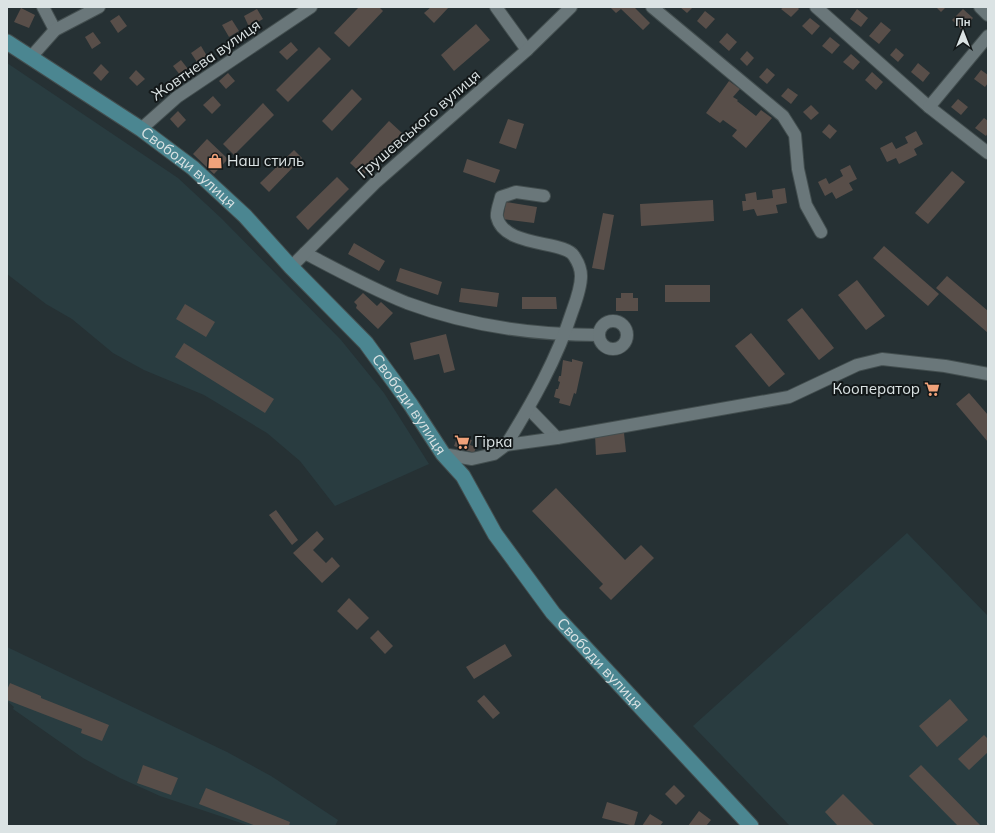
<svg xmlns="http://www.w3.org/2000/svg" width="995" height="833" font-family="Mulish,sans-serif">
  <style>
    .built { fill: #293c40 }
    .building { fill: #584e49 }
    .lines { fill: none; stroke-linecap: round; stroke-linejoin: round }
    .minor-casing { stroke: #434e4f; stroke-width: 14 }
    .major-casing { stroke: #434e4f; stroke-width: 17 }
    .minor { stroke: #6a777a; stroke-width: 12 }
    .major { stroke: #4b8691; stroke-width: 15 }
    .labels { text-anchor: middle; stroke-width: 4; stroke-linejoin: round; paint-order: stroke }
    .street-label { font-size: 15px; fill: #dbe3e4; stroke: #131819 }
    .poi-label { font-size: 15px; fill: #dbe3e4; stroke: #131819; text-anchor: start }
  </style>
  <rect width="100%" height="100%" fill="#263134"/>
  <!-- built -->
  <g class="built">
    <polygon points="7,63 178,178 221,218 341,340 384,393 429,464 335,506 300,461 267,433 204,395 144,370 113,353 72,319 46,304 7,274"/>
    <polygon points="907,533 988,616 988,826 790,826 693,726"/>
    <polygon points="7,647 227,752 271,776 338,820 335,826 250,826 160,796 120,778 83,758 13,709 14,707 7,701"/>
  </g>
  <!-- building -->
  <g class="building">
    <polygon points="359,7 379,7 383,11 349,47 334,33"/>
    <polygon points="431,7 449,7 434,23 424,13"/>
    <polygon points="610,7 634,7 650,23 643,30 621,9 616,13"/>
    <polygon points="680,7 693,7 687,13"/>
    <polygon points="784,7 797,7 799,9 791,17 781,9"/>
    <polygon points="936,7 946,7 941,12"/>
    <polygon points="21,8 35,15 29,28 14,22"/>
    <polygon points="257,9 263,19 249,27 244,16"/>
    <polygon points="857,9 868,18 861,27 850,19"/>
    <polygon points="963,9 973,18 962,30 952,20"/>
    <polygon points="705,11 715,19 706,29 697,21"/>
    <polygon points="119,15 127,26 118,33 110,21"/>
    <polygon points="810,18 820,26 812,35 802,26"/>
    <polygon points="232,20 239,31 229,37 222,25"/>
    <polygon points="881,22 891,30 879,44 869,36"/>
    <polygon points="476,24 490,40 454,71 441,55"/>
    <polygon points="93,32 101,43 92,49 85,37"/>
    <polygon points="727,33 737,42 729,51 719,42"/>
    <polygon points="830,37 840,45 832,54 822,46"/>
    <polygon points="291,42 298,50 287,60 279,52"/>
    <polygon points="201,46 207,56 197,62 191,53"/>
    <polygon points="319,47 331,59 288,102 276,90"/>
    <polygon points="896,48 904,55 898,62 890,55"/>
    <polygon points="747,51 754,58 747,66 740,59"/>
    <polygon points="851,54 860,62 853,70 843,62"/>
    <polygon points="181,60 188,69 180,75 173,66"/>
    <polygon points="918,63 930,73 923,82 911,72"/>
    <polygon points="101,64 109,72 101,81 93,73"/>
    <polygon points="767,68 775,75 767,84 759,77"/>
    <polygon points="136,70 145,79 137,86 129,78"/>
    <polygon points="981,70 988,75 988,83 985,87 974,79"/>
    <polygon points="872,72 883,82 876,90 865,80"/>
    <polygon points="228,73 235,81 226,89 219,81"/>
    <polygon points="729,81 740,89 733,97 738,100 737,101 756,116 761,110 772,118 746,148 732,136 737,130 723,120 720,123 706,113"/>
    <polygon points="788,88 798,95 791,104 781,96"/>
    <polygon points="352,89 362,99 332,131 322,121"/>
    <polygon points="213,96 221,105 212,114 203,105"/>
    <polygon points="958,99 968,107 961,115 951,107"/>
    <polygon points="263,103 274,115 234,155 223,144"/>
    <polygon points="811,105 819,113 811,120 803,112"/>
    <polygon points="178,111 186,120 178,128 170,119"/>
    <polygon points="984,118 988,121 988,133 986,136 975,128"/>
    <polygon points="508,119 524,124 516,149 499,143"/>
    <polygon points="389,121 402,133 363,175 350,163"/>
    <polygon points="829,124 837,131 830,139 822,132"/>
    <polygon points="916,131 923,144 914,149 917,155 899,164 896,158 887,162 880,148 892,142 896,149 908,143 905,137"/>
    <polygon points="207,139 228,159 214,174 193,154"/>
    <polygon points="294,150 302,158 269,192 260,183"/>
    <polygon points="467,159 500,170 495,183 463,172"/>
    <polygon points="850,165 857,179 849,183 853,190 836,199 832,192 825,196 818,182 826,178 829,184 843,176 840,170"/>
    <polygon points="952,171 965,182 928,224 915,213"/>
    <polygon points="337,177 349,189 308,230 296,217"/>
    <polygon points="785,188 787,203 776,205 778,213 757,216 754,209 743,211 742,201 746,201 745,194 756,192 757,200 773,198 772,190"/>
    <polygon points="713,200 714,221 641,226 640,204"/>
    <polygon points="506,202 537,207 534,223 503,219"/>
    <polygon points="603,213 614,215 604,270 592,268"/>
    <polygon points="354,243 385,261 379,271 348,254"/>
    <polygon points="884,246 939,294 928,306 873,258"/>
    <polygon points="400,268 442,282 438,295 396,281"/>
    <polygon points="947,276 988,311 988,333 936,288"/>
    <polygon points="857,280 885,316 866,330 838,295"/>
    <rect x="665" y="285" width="45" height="17"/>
    <polygon points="461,288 499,293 497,307 459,302"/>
    <polygon points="363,293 377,306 381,302 393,313 378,329 356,308 357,305 354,302"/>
    <polygon points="621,293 633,293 633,298 638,298 638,311 616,311 616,298 621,298"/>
    <polygon points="522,297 556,297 557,309 522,309"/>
    <polygon points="185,304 215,322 206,337 176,319"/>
    <polygon points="802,308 834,348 819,360 787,320"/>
    <polygon points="751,333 785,374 769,387 735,346"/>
    <polygon points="446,334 455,370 444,373 439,354 414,360 410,343"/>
    <polygon points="184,343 274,399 265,413 175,357"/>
    <polygon points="572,359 583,362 576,394 574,393 570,406 559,403 560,399 554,397 556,389 558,389 560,382 558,381 559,376 561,376 563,360 572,362"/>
    <polygon points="969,393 988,415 988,442 956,404"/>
    <polygon points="624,433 626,452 596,455 595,435"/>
    <polygon points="458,435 472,440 470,445 476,447 474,453 454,446"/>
    <polygon points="556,488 625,560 641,545 654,558 611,600 599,588 603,584 532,511"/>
    <polygon points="276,510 298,540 292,545 269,515"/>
    <polygon points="317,531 324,539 313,550 326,563 332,557 340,566 322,583 293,553"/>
    <polygon points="349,598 369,618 357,630 337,611"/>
    <polygon points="378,630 393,646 385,654 370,638"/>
    <polygon points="505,644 512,656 474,679 466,667"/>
    <polygon points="10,683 41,696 41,698 109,725 102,741 81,733 82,729 7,700 7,690"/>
    <polygon points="484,695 500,713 493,719 477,701"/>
    <polygon points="950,699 968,720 937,747 919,726"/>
    <polygon points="984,735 988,739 988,752 969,770 958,759"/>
    <polygon points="143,765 178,778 171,795 137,783"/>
    <polygon points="921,765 981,826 958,826 909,776"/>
    <polygon points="674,785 685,796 676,805 665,794"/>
    <polygon points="206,788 290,822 289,826 256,826 199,804"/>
    <polygon points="843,794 875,826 838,826 825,812"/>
    <polygon points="607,802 638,812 634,826 602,818"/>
    <polygon points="699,811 711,820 706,826 688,826"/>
    <polygon points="650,814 663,822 660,826 642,826"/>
  </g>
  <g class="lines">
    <!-- minor casing -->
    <g class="minor-casing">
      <g id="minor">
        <polyline points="43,7 55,30"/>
        <polyline points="496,7 527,50"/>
        <polyline points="652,7 783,116 795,135 798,169 806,205 821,232"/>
        <polyline points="816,7 929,107 988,153"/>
        <polyline points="980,7 988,15"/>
        <polyline points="31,57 55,30 99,7"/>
        <polyline points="929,107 988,36"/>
        <polyline points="141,129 177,97 311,7"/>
        <path d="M305,253C339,271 372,289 407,303C469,326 533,335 599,335"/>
        <polyline points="291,267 375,183 527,50 571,7"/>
        <circle cx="613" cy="335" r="14"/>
        <polyline points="529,409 557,438"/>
        <path d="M506,445C532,403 557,359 572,312C576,301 581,288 581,276C581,269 578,262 574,256C565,240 504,248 497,217C496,211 500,202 501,197L516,192L544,196"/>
        <polyline points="443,454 472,459 494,454 506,445 557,438 789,397 857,365 882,359 945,366 988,374"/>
      </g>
    </g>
    <!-- major casing -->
    <g class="major-casing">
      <g id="major">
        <path id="s1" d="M7,42L141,129L193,168L245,216L291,267L366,343L411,405L443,454L463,476L495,534L553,613L751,826"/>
      </g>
    </g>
    <!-- minor -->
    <use href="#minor" class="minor"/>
    <!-- major -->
    <use href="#major" class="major"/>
  </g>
  <!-- icons -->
  <defs>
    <g id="shop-bare" transform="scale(1.2)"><path d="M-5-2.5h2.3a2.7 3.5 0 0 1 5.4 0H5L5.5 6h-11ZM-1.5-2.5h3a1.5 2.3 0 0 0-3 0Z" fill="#f0a27a" stroke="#131819" stroke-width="2.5" paint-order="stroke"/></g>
    <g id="supermarket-bare" transform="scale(1.2)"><path d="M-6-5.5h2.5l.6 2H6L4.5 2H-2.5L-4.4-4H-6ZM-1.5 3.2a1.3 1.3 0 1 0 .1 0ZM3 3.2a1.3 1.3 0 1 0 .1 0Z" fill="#f0a27a" stroke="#131819" stroke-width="2.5" paint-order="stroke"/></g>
  </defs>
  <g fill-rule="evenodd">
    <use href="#shop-bare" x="215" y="161"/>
    <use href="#supermarket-bare" x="932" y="389"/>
    <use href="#supermarket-bare" x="462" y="442"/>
  </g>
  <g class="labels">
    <!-- street labels -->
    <g class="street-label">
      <text transform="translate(206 60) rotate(-35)" y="5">Жовтнева вулиця</text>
      <text transform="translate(419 124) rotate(-41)" y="5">Грушевського вулиця</text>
      <text dy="5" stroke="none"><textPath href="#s1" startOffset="221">Свободи вулиця</textPath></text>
      <text dy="5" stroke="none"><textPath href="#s1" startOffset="546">Свободи вулиця</textPath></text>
      <text dy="5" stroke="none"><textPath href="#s1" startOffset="869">Свободи вулиця</textPath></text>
    </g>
    <!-- poi labels -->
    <g class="poi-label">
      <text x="227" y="166">Наш стиль</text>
      <text x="920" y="394" text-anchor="end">Кооператор</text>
      <text x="474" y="447">Гірка</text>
    </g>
  </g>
  <!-- border -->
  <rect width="995" height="833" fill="none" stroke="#dbe3e4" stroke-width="16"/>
  <!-- north arrow -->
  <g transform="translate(963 32)" stroke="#131819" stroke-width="3" paint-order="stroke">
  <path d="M0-3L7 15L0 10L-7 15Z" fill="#dbe3e4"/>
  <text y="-6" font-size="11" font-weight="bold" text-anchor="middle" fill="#dbe3e4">Пн</text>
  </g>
</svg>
